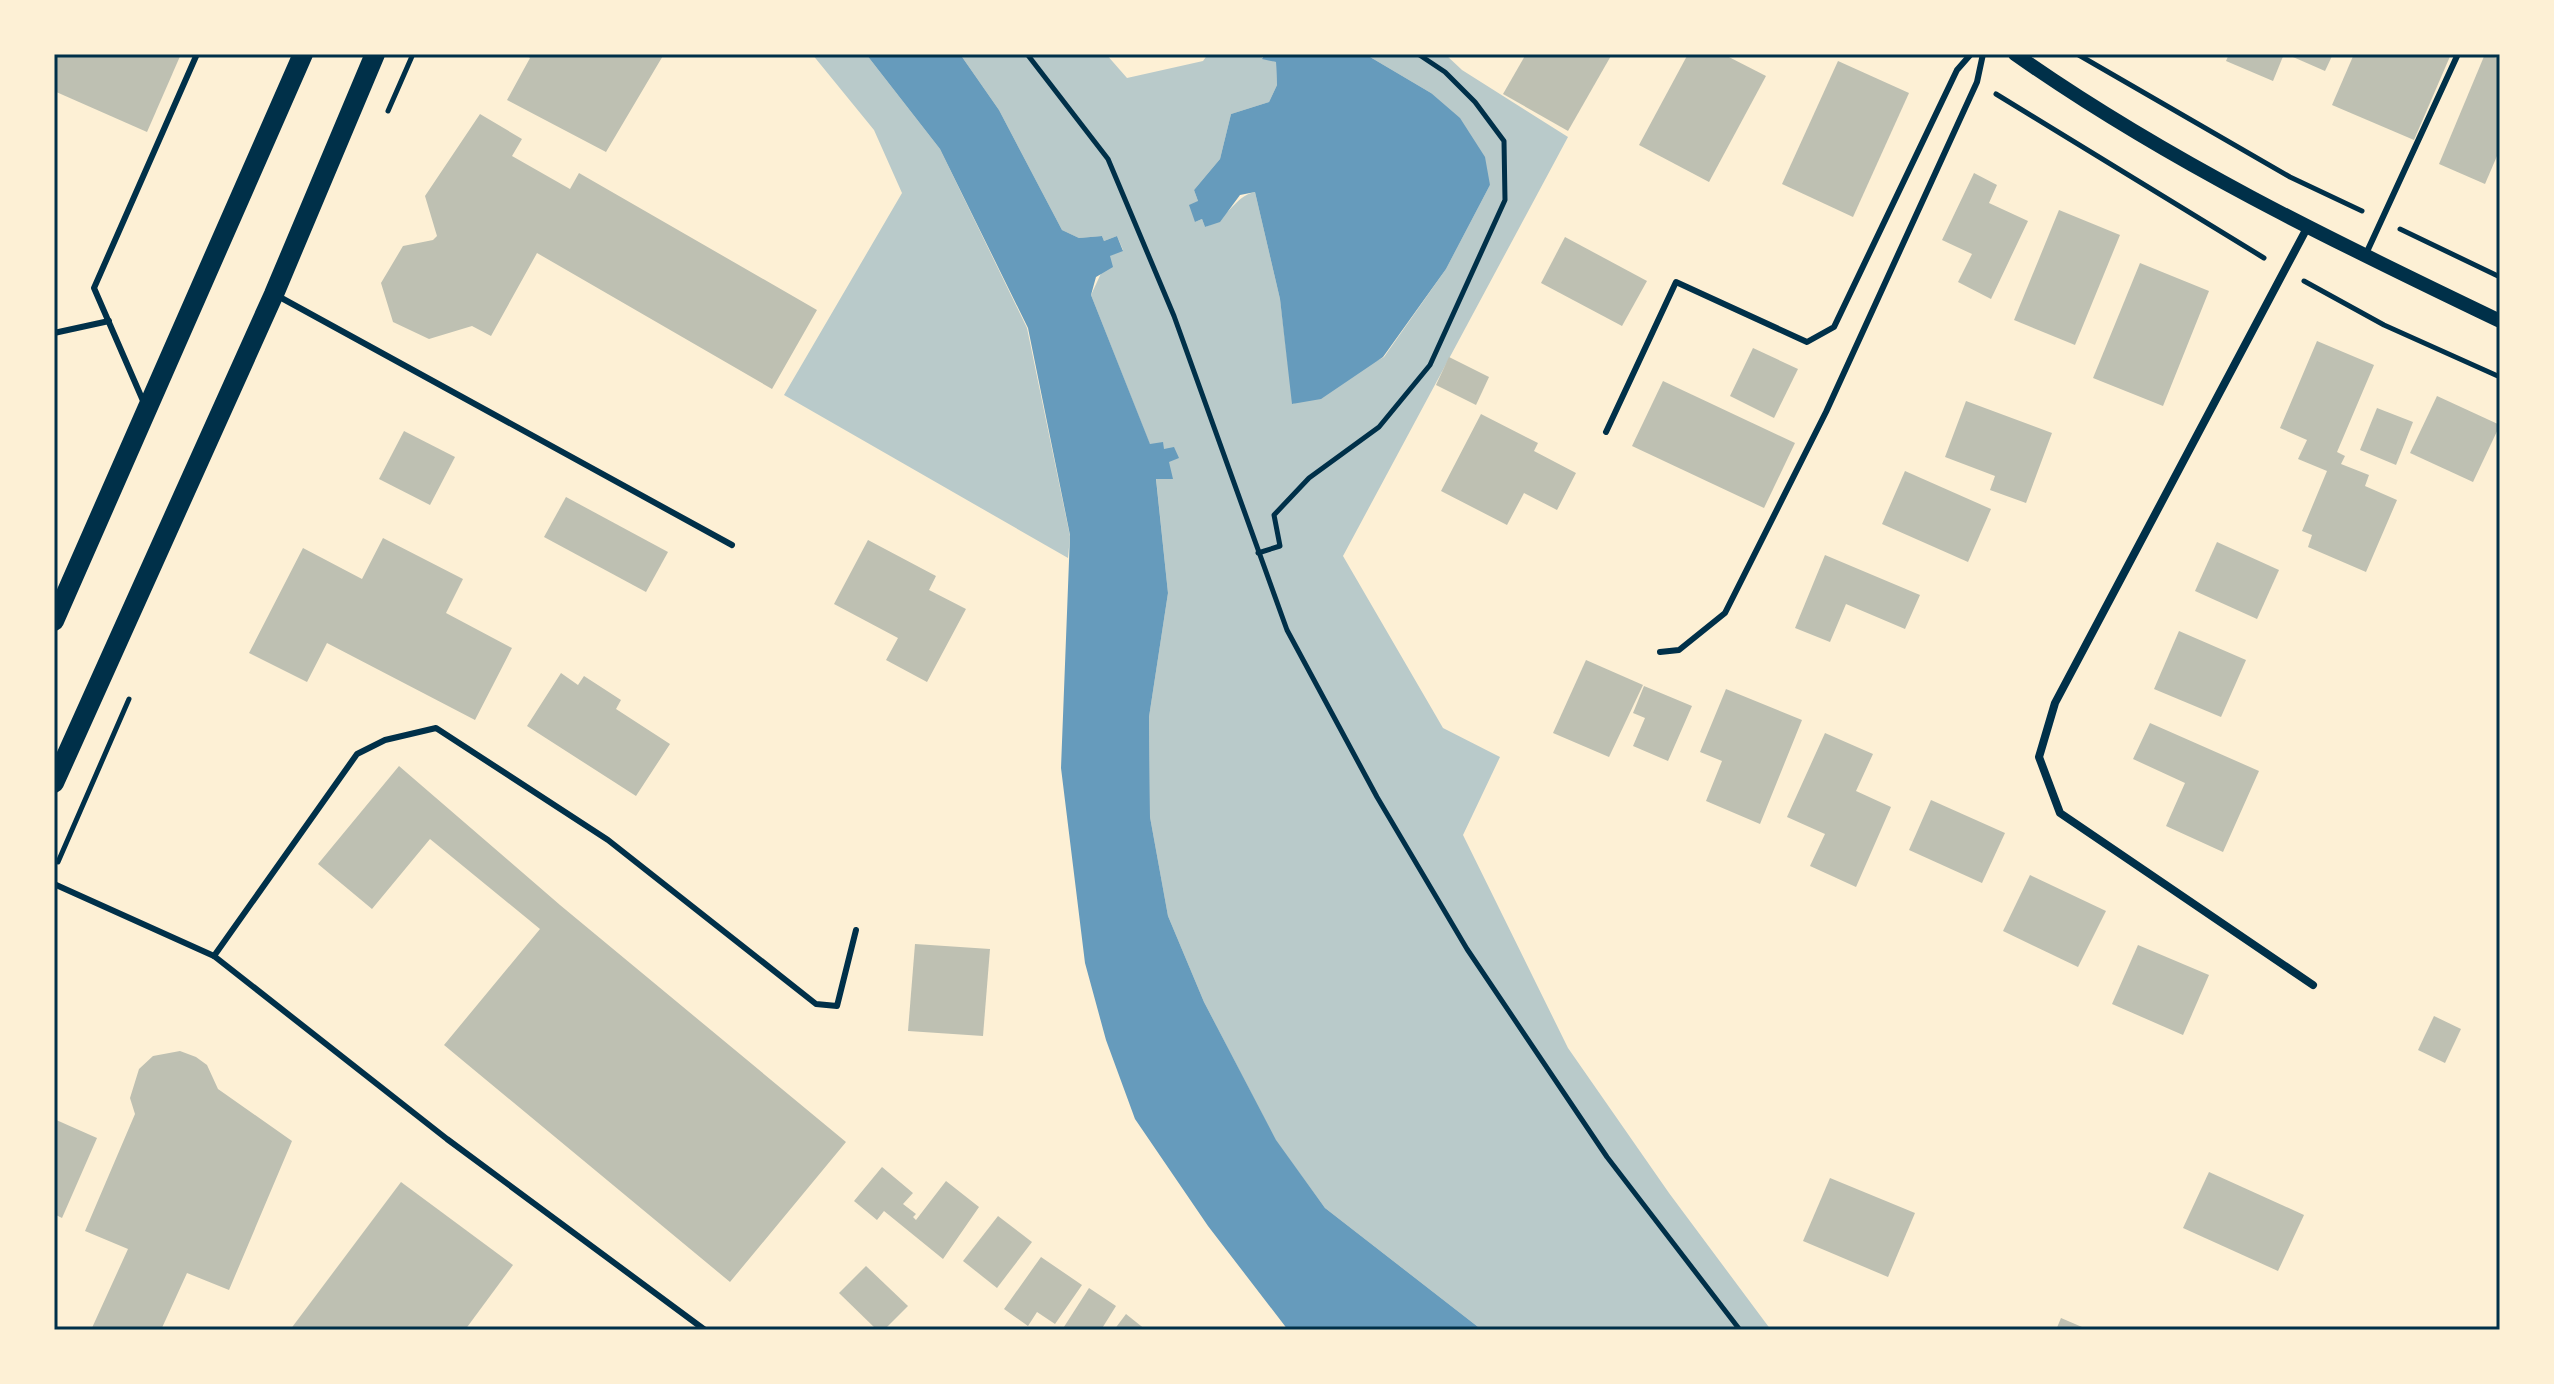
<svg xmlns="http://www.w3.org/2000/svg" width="2554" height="1384" font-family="'Archivo Narrow',sans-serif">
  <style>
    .green { fill: #b9caca }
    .water { fill: #669bbc }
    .building { fill: #bec0b2 }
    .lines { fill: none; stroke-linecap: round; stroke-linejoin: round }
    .path { stroke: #003049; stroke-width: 5 }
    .service { stroke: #003049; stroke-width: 6 }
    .minor { stroke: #003049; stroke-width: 8 }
    .tertiary { stroke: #003049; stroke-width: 14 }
    .primary { stroke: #003049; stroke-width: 20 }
    .neatline { fill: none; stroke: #003049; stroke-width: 3 }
  </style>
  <rect width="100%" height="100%" fill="#fdf0d5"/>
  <!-- green -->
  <g class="green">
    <polygon points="812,54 866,54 940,149 1027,328 1070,536 1068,558 784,395 902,193 874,130"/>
    <path d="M960,54H1106L1127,78L1203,61L1208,54H1265L1262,58L1276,62L1277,85L1269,102L1231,114L1220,159L1194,190L1198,201L1195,222L1202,219L1205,227C1230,218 1233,197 1255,192L1280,299L1293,404L1384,357L1446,269L1490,185L1431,93L1365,54H1445L1462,70L1568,137L1343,556L1443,728L1500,757L1463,835L1568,1048L1669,1193L1771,1330H1482L1325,1208L1276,1141L1204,1002L1168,916L1150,817L1149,717L1168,593L1156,478L1164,449L1150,445L1091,295L1109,256L1123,250L1117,236L1104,241L1102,236L1079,238L1062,230L999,110Z"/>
  </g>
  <!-- water -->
  <g class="water">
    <polygon points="866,54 960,54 999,110 1062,230 1079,238 1102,236 1104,241 1117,236 1123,251 1110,256 1113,267 1096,277 1091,295 1150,444 1163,442 1164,449 1174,447 1179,458 1169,462 1173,479 1156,479 1168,593 1149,717 1150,817 1168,916 1204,1002 1276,1140 1325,1208 1482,1330 1288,1330 1208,1226 1135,1119 1106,1040 1085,963 1061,768 1070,535 1028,328 940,149"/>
    <polygon points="1265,54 1365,54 1431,93 1460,118 1485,157 1490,185 1446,269 1383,357 1321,399 1292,404 1280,299 1255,192 1240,195 1220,222 1205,227 1202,219 1195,222 1189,205 1198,201 1194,190 1220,159 1231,114 1269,102 1277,85 1276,62 1262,59"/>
  </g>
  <!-- building -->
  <g class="building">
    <polygon points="54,54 181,54 147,132 54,91"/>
    <polygon points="524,54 664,54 606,152 507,100 530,58"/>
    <polygon points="1526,54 1612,54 1568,131 1503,94"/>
    <polygon points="1688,54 1723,54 1766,76 1709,182 1639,145"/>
    <polygon points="2229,54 2284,54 2273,81 2226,61"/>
    <polygon points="2294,54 2333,54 2325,71 2293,57"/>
    <polygon points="2354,54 2451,54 2414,140 2332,105"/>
    <polygon points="2485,54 2500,59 2500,149 2485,184 2439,164"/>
    <polygon points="1838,61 1909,93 1853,217 1782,184"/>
    <polygon points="480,114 522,139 512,156 570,189 579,173 817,310 772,389 537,253 491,336 472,326 429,339 393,322 381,283 403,246 433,240 437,236 425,196"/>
    <polygon points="1974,173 1997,185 1989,203 2028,221 1991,299 1958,282 1972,254 1942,240"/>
    <polygon points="2059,210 2120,235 2075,345 2014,320"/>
    <polygon points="1565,237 1647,281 1622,326 1541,283"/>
    <polygon points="2140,263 2209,291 2163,406 2093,378"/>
    <polygon points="2317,341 2374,365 2337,452 2345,456 2341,464 2369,475 2365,486 2397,500 2366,572 2308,547 2312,535 2302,531 2327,471 2298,459 2307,440 2280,428"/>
    <polygon points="1753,348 1798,369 1774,418 1730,396"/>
    <polygon points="1449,357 1489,377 1476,405 1436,385"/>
    <polygon points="1663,381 1795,443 1764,508 1632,446"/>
    <polygon points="2437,396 2500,425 2473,482 2410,453"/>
    <polygon points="1966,401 2052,433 2026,503 1990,490 1995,476 1945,457"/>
    <polygon points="2377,408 2413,422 2396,465 2360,450"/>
    <polygon points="1481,414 1538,443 1534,451 1576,473 1557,510 1524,493 1507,525 1441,491"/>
    <polygon points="404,431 455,457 430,505 379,479"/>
    <polygon points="1905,471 1991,509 1968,562 1882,524"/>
    <polygon points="566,497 668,552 646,592 544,537"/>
    <polygon points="383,538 463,579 446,613 512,648 475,720 327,643 307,682 249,653 303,548 362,579"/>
    <polygon points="868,540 936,576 929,590 966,609 927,682 886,660 898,638 834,604"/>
    <polygon points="2217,542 2279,570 2257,619 2195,591"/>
    <polygon points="1825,555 1920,595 1905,629 1846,604 1830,642 1795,628"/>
    <polygon points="2179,631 2246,660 2221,717 2154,689"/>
    <polygon points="1586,660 1643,685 1609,757 1553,733"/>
    <polygon points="561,673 578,685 584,676 621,700 616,709 670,744 636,796 527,726"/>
    <polygon points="1644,686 1692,706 1668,761 1633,746 1645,718 1633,713"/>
    <polygon points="1726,689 1802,720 1760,824 1706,801 1722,761 1700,752"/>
    <polygon points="2150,723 2259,771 2223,852 2166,826 2185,783 2133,759"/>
    <polygon points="1825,733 1873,754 1856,791 1891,807 1856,887 1810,866 1825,834 1787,817"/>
    <polygon points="399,766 560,905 846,1142 730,1282 444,1045 540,929 430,839 372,909 318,864"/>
    <polygon points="1931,800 2005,833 1982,883 1909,850"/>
    <polygon points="2030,875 2106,911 2078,967 2003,931"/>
    <polygon points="915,944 990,949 983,1036 908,1031"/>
    <polygon points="2138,945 2209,975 2183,1035 2112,1004"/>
    <polygon points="2434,1016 2461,1029 2445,1063 2418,1050"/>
    <polygon points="180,1051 196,1057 207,1065 218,1089 292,1141 229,1290 187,1273 161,1330 91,1330 128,1249 85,1231 135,1114 130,1098 139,1069 153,1056"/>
    <polygon points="54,1119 97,1138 62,1218 54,1214"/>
    <polygon points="882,1167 913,1193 903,1204 916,1214 913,1217 916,1220 946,1181 979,1207 943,1259 884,1211 877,1220 854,1201"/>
    <polygon points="2209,1172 2304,1215 2278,1271 2183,1228"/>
    <polygon points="1830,1178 1915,1213 1888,1277 1803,1241"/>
    <polygon points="401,1182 513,1265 465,1330 290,1330"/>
    <polygon points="998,1216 1032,1242 997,1288 963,1261"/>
    <polygon points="1041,1257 1082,1285 1055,1324 1037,1312 1028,1326 1004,1309"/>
    <polygon points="866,1266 908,1306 884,1330 877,1330 839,1293"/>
    <polygon points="1089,1288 1116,1306 1101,1330 1062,1330"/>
    <polygon points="1126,1314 1146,1330 1114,1330"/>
    <polygon points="2061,1318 2089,1330 2056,1330"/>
  </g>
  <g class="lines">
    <!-- path -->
    <g class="path">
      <polyline points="1027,54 1108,159 1174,316 1287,630 1377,797 1467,949 1607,1157 1740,1330"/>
      <polyline points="2077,54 2290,177 2362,211"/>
      <polyline points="1996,94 2264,258"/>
      <polyline points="388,111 413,54"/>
      <polyline points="2400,229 2500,277"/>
      <polyline points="2304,281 2384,325 2500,377"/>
      <polyline points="1258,553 1280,546 1274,515 1309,478 1379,427 1430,365 1505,200 1504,141 1475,102 1445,72 1418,54"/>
      <polyline points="58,862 129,699"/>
    </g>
    <!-- service -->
    <g class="service">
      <polyline points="2365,256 2458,54"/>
      <polyline points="276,295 732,545"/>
      <polyline points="54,333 109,321"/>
      <polyline points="144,403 94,288 197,54"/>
      <polyline points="1606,432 1676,282 1807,342 1834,327 1957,70 1971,54"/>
      <polyline points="1660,652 1679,650 1725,613 1826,412 1977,82 1983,54"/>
      <polyline points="54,884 214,956 447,1139 705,1330"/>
      <polyline points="214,956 357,754 385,740 436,728 608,840 816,1004 837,1006 856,930"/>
    </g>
    <!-- minor -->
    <polyline class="minor" points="2307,228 2055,703 2039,757 2060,813 2313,985"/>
    <!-- tertiary -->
    <path class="tertiary" d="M2015,54C2167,161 2333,241 2500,321"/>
    <!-- primary -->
    <g class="primary">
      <polyline points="54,621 303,54"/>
      <polyline points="54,783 274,294 375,54"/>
    </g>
  </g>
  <!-- border -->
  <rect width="2554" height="1384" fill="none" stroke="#fdf0d5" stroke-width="112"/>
  <rect x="56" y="56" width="2442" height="1272" class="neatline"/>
</svg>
